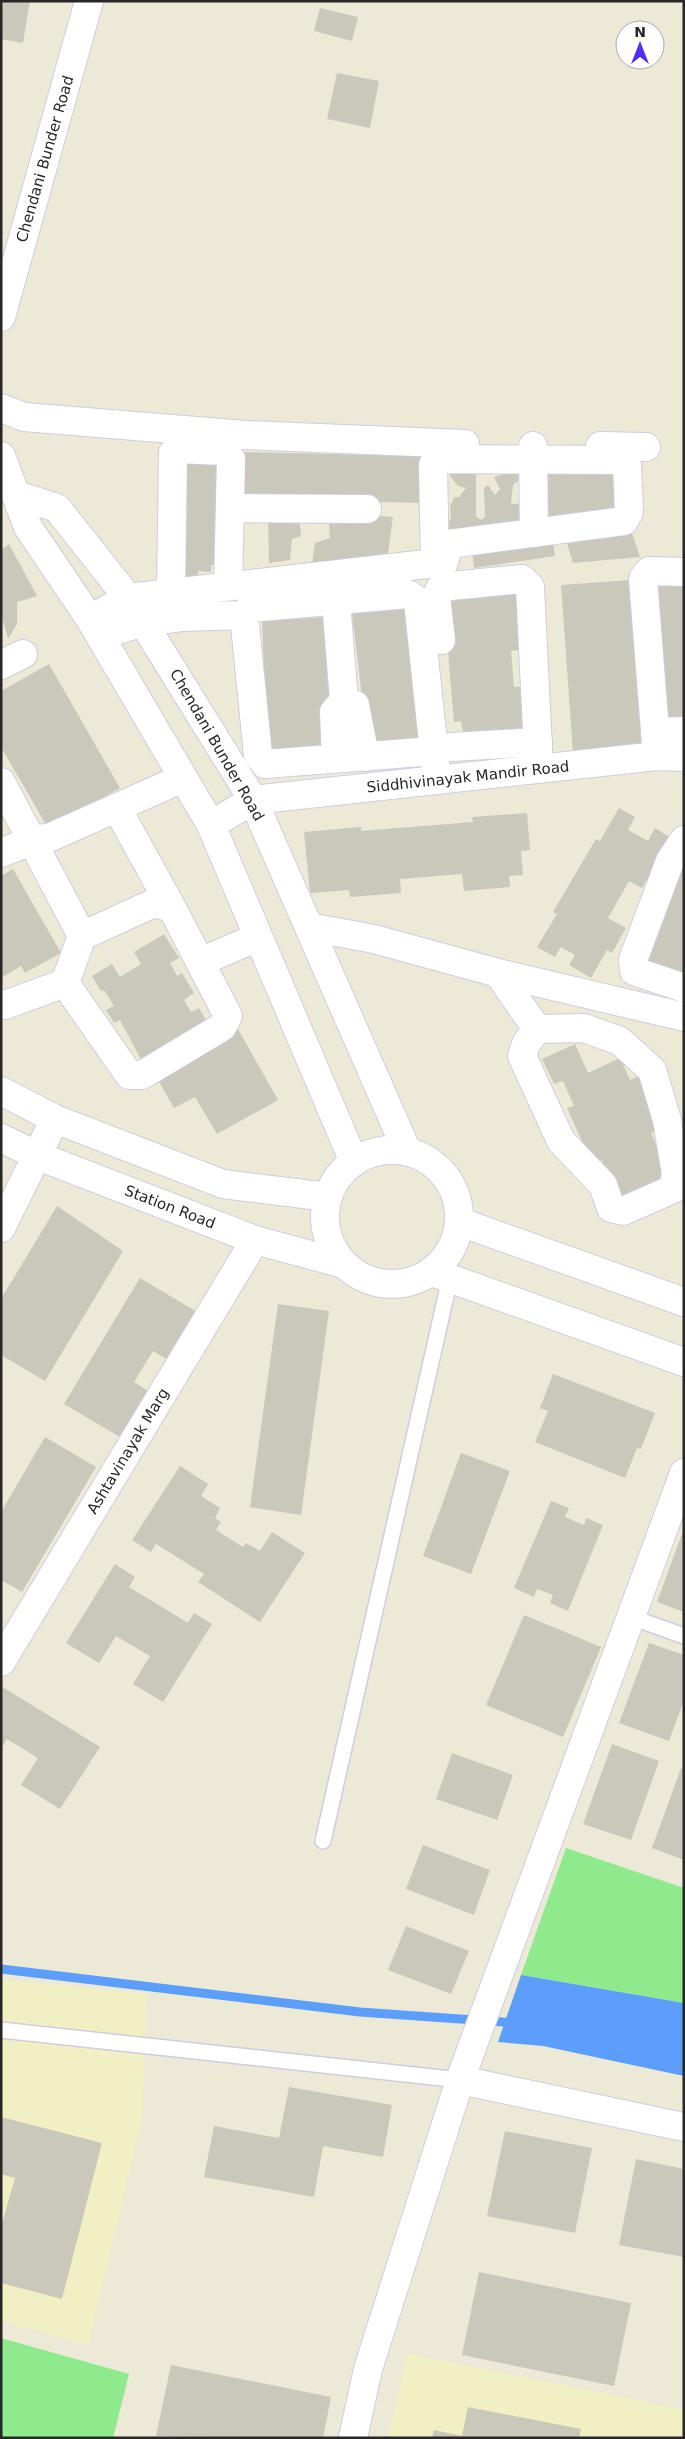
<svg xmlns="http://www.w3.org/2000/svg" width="685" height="2439" font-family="'DejaVu Sans',sans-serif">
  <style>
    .education { fill: #f0f0c3 }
    .green { fill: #8eea8c }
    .water { fill: #5c9efc }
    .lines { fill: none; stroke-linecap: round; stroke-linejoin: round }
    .stream { stroke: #5c9efc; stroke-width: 9 }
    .building { fill: #cac8ba }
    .service-casing { stroke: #cfcce3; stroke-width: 18 }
    .minor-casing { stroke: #cfcce3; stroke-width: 30 }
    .secondary-casing { stroke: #cfcce3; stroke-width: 30 }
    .service { stroke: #fff; stroke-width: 15 }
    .minor { stroke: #fff; stroke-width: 28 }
    .secondary { stroke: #fff; stroke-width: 28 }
    .labels { text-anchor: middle; stroke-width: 4; stroke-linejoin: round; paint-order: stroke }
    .street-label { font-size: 15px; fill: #272727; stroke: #fff }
  </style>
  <rect width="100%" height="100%" fill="#ecead6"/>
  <!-- education -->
  <g class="education">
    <polygon points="1,1980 147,1994 142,2118 88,2345 1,2320"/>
    <polygon points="408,2354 684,2410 684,2438 388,2438"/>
  </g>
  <!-- green -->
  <g class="green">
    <polygon points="566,1848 684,1888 684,2003 521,1975"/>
    <polygon points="1,2338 129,2374 113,2438 1,2438"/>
  </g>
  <!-- water -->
  <polygon class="water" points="521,1975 684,2003 684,2076 543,2046 498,2042"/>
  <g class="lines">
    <!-- stream -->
    <polyline class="stream" points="1,1969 360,2012 516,2023"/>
  </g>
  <!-- building -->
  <g class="building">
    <polygon points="1,1 30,1 23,43 1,39"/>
    <polygon points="320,8 358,17 352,41 314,31"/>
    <polygon points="337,73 379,81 370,128 327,119"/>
    <polygon points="238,452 421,456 421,503 236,498"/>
    <polygon points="179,455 225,458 219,565 211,565 211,572 198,571 198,583 176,582"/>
    <polygon points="469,461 476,476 476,516 481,520 485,517 484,488 488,485 495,495 500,489 494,477 504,474 510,466 525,475 513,485 511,504 526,503 522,522 514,528 439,530 439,523 451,520 450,507 454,497 459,497 466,488 458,486 450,476 455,462"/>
    <polygon points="619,466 619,515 539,516 539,467"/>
    <polygon points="328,511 393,517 387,560 311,571 315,543 330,538"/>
    <polygon points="299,514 301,536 292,539 290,560 269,563 268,518"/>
    <polygon points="630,527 640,557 573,563 566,540"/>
    <polygon points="552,534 555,556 474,568 472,550"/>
    <polygon points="9,544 37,596 17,602 17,624 8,639 1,614 1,550"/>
    <polygon points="684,579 684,721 663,722 652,580"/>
    <polygon points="630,580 642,749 573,753 561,585"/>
    <polygon points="523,585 528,649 511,651 514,687 531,686 534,737 464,738 461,721 454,722 446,628 453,627 450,591"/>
    <polygon points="413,606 425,746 368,749 352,612"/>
    <polygon points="326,617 333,755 268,756 262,621"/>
    <polygon points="49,664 120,788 48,828 1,747 1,691"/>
    <polygon points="619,808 635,817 628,830 648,841 655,828 671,838 642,888 629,881 608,918 626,928 612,953 607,950 591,978 569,965 575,955 561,947 555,957 537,947 557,914 553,912 596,839 600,841"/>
    <polygon points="527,813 530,850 521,851 523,875 509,876 510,887 464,891 462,874 400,879 401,893 350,897 349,890 310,893 304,832 361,827 361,831 473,822 472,817"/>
    <polygon points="684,852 684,982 644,963"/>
    <polygon points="13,869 61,953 25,973 21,966 1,978 1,876"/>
    <polygon points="164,934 179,958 170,963 177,976 182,973 194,993 184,1000 191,1012 199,1008 209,1025 183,1040 181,1035 161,1047 164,1051 143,1063 120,1020 114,1023 106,1010 114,1006 104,990 101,991 92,976 112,964 120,977 141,964 134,952"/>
    <polygon points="238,1029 278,1100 217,1134 195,1097 174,1108 155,1075"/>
    <polygon points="575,1044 588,1073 620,1058 630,1080 639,1076 662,1128 651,1133 671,1180 620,1202 601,1159 592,1164 567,1108 574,1106 563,1081 554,1084 542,1059"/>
    <polygon points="57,1206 123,1251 45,1381 1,1355 1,1299"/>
    <polygon points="140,1278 197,1312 168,1360 153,1351 134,1382 148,1391 120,1437 64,1404"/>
    <polygon points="278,1304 329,1311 301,1515 250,1507"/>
    <polygon points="553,1374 655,1413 641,1449 637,1448 625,1478 535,1442 548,1411 540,1408"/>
    <polygon points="45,1437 96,1467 22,1592 1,1580 1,1512"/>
    <polygon points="461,1453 510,1471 471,1574 423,1556"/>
    <polygon points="180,1466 208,1484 201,1496 220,1508 215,1518 221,1522 216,1530 243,1547 246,1543 260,1551 272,1532 305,1553 260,1622 198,1582 204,1574 156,1544 151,1552 132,1540"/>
    <polygon points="551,1501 569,1508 565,1517 584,1525 586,1518 603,1525 568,1611 550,1603 553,1595 537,1589 534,1597 514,1588"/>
    <polygon points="684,1528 684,1612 657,1602"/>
    <polygon points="115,1564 135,1577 129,1587 188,1623 194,1613 212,1624 163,1702 133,1684 150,1656 116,1636 99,1663 66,1643"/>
    <polygon points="524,1615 601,1647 563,1737 486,1705"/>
    <polygon points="649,1643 684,1655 684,1700 669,1741 619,1723"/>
    <polygon points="1,1686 100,1747 60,1809 21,1785 38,1758 7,1739 1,1749"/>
    <polygon points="612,1744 659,1761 631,1840 583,1824"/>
    <polygon points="452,1753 513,1775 497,1820 436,1799"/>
    <polygon points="681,1768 684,1769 684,1860 652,1848"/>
    <polygon points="423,1845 490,1870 474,1915 406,1889"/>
    <polygon points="406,1926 469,1951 451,1994 388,1970"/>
    <polygon points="289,2087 392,2105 383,2157 323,2146 314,2197 204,2177 214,2126 279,2138"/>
    <polygon points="1,2117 102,2143 62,2299 1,2283 1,2227 15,2178 1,2174"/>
    <polygon points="505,2131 592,2148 575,2233 487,2216"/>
    <polygon points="636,2159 684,2169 684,2257 619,2245"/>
    <polygon points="479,2272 631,2303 614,2386 462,2355"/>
    <polygon points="171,2365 331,2397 323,2438 156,2436"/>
    <polygon points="468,2407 581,2429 579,2438 432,2438 434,2430 462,2436"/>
  </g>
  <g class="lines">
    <!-- service casing -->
    <g class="service-casing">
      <g id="service">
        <polyline points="631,1617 684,1636"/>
        <polyline points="323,1841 450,1278"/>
        <polyline points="1,2030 460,2080"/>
      </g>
    </g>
    <!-- minor casing -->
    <g class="minor-casing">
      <g id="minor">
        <polyline points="1,408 24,417 245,435 465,444"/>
        <polyline points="533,446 534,533"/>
        <polyline points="600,446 646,447"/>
        <polyline points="231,508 367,509"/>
        <polyline points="171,592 173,453 177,449 223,451 231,459 228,586"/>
        <polyline points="336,601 344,701 355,705 365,757"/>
        <polyline points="90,619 128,598 444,562 449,544 624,521 629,512 627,464 619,460 438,459 433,465 435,563"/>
        <polyline points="100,636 143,622 182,617 244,615"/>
        <polyline points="441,640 436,597 441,587 522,579 530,587 539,769"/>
        <polyline points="1,665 23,654"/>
        <polyline points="655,732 684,731"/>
        <polyline points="451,747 538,742"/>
        <polyline points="434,751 265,764 258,755 244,615 250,608 408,594 418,601 437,780"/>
        <polyline points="657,756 643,579 649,571 684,572"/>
        <polyline points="336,758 334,712 344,701"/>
        <polyline points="1,782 82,936 154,903 172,908 228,1016 222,1027 142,1075 129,1075 65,983 5,1005 1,1004"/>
        <polyline points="117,808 172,908"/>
        <polyline points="211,825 253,800 657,756 684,757"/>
        <polyline points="684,840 670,861 633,960 634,971 684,988"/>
        <polyline points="1,853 33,840 51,837 183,778"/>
        <polyline points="309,927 374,939 498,973 684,1017"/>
        <polyline points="200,962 258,937"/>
        <polyline points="498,973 537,1029 584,1028 620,1041 652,1070 667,1120 676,1174 673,1189 623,1211 611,1208 603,1185 561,1141 522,1056 526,1044 537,1029"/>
        <polyline points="65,983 82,936"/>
        <polyline points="460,1222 684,1302"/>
        <polyline points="1,1228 55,1119"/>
        <polyline points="432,1272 684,1362"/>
        <polyline points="1,1662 255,1240"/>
        <polyline points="460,2080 684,2127"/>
        <polyline points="353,2438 368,2369 460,2080 684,1473"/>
      </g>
    </g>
    <!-- secondary casing -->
    <g class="secondary-casing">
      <g id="secondary">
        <polyline points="1,317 89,1"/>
        <polyline points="1,456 28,527 90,619 211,825 354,1162"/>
        <polyline points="17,495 57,508 128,598 253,800 407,1151"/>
        <polyline points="1,1091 55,1119 223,1184 328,1197"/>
        <polyline points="1,1138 38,1156 255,1240 344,1264"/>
        <circle cx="392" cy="1217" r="67"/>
      </g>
    </g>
    <!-- service -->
    <use href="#service" class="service"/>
    <!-- minor -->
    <use href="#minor" class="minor"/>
    <!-- secondary -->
    <use href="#secondary" class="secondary"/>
  </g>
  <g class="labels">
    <!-- street labels -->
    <g class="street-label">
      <text transform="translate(45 159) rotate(-74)" y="5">Chendani Bunder Road</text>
      <text transform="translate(217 745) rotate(60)" y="5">Chendani Bunder Road</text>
      <text transform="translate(468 777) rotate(-6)" y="5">Siddhivinayak Mandir Road</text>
      <text transform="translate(170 1207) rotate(21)" y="5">Station Road</text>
      <text transform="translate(128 1451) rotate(-59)" y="5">Ashtavinayak Marg</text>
    </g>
  </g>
  <!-- border -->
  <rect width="685" height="2439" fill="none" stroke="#272727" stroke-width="5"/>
  <!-- north arrow -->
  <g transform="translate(640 45)"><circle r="24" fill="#ffffff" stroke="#a9a9a9"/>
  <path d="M0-4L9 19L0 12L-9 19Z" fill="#4c30ff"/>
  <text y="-8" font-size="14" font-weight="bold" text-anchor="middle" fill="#272727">N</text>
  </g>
</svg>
